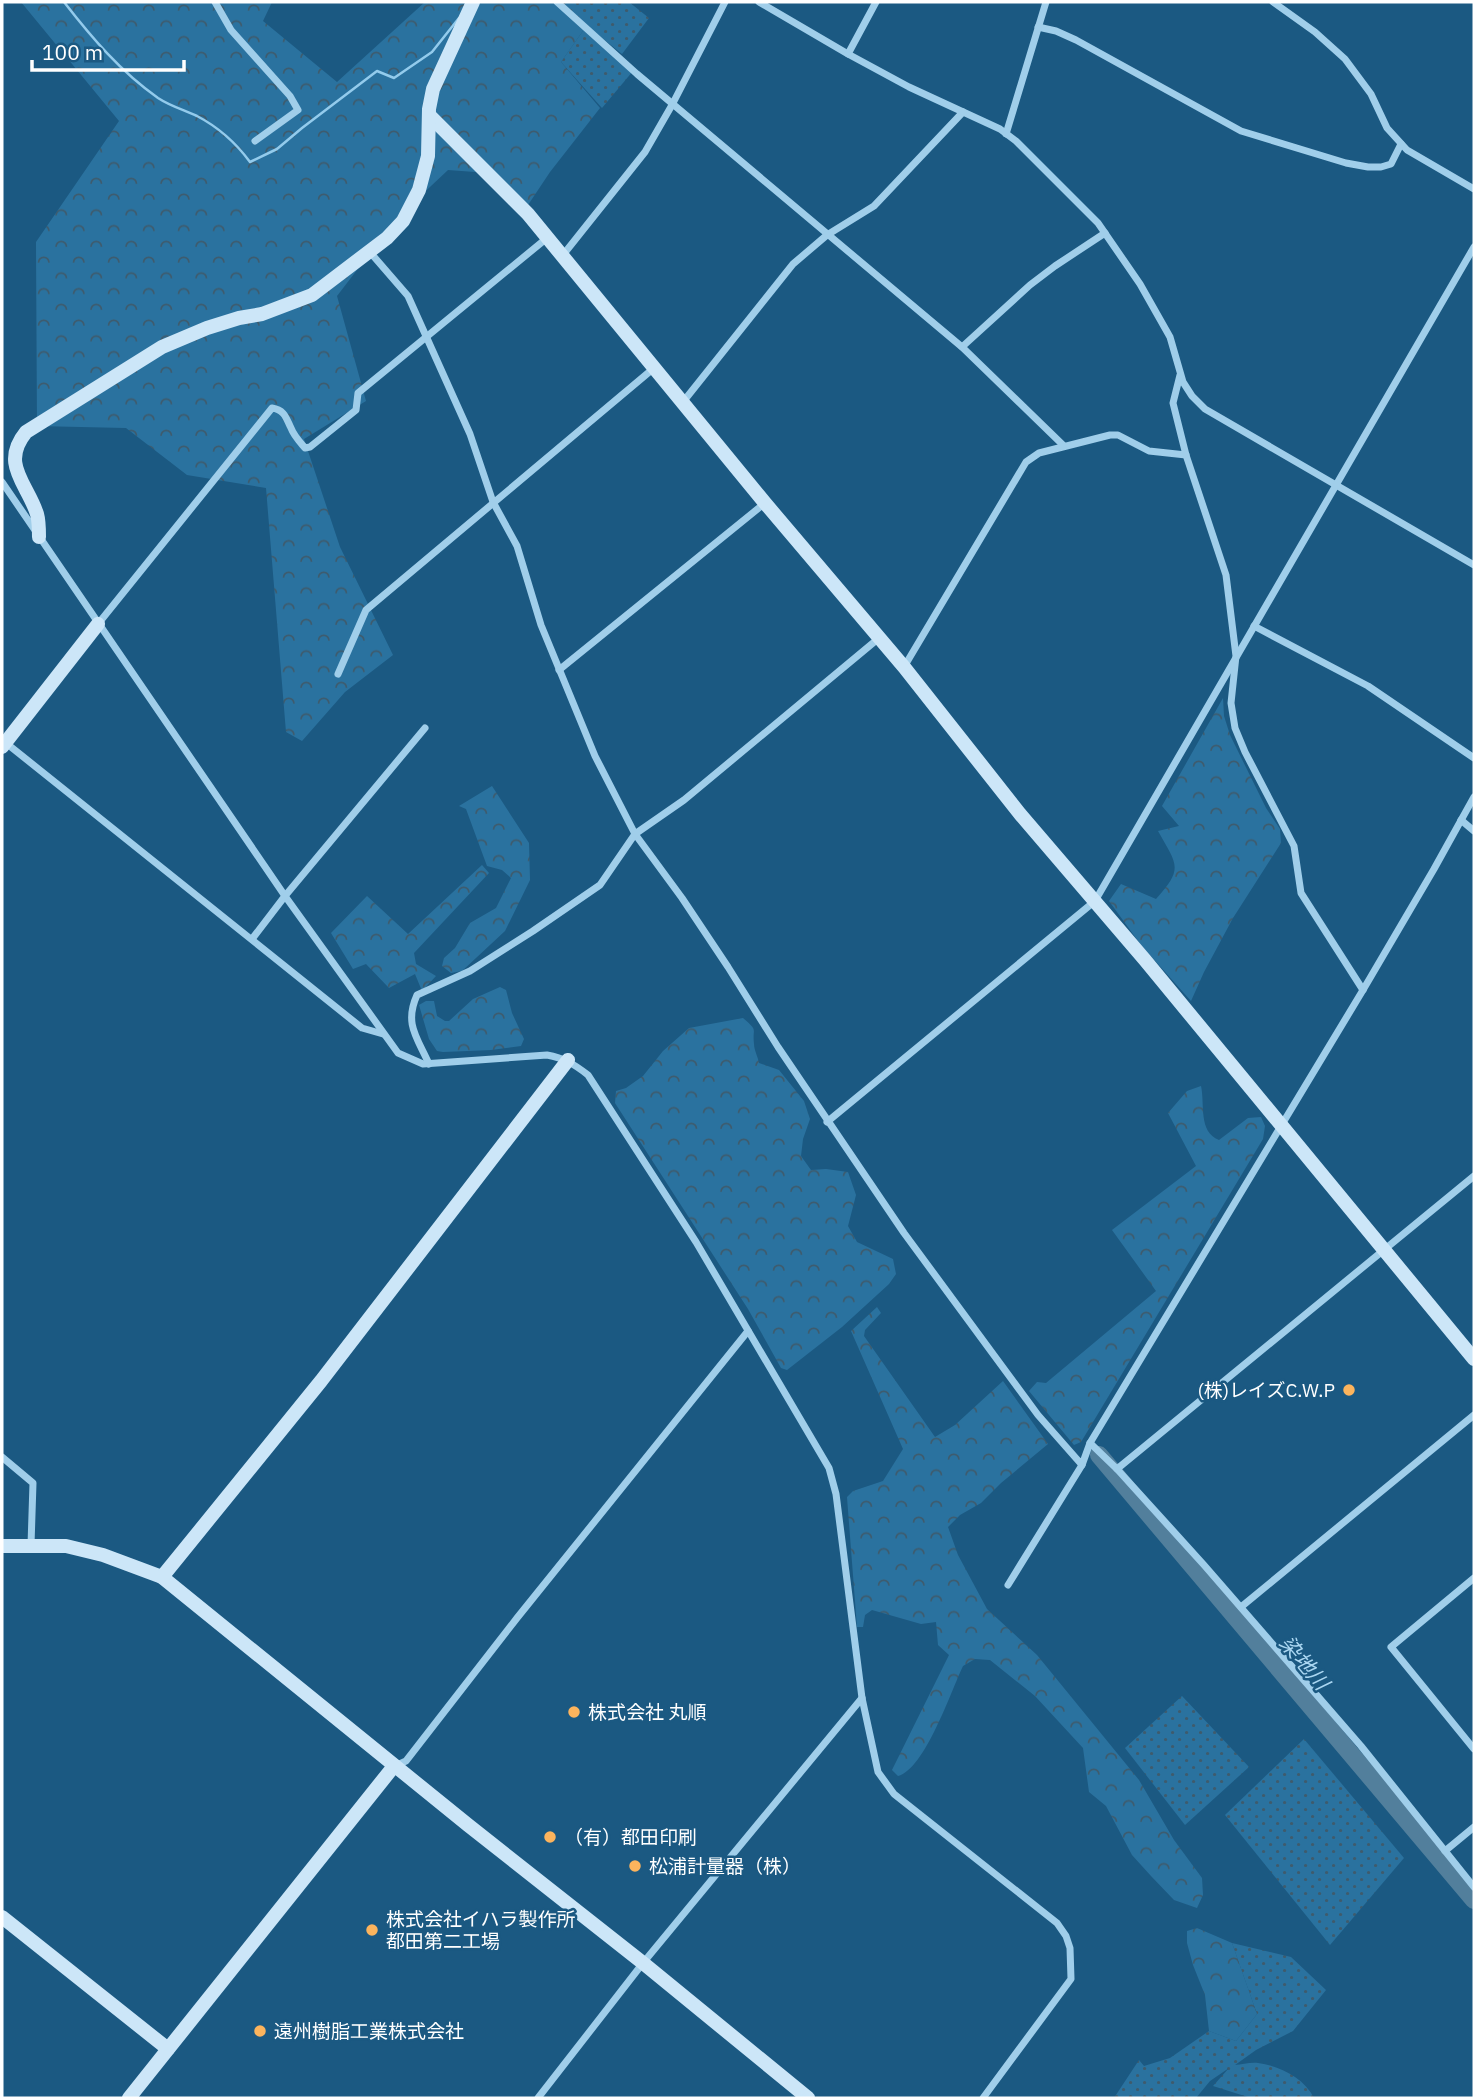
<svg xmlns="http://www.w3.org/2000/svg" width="1476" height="2100" font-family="'IBM Plex Sans','Noto Sans JP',sans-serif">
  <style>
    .grass { fill: url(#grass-dots) }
    .forest { fill: url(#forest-crowns) }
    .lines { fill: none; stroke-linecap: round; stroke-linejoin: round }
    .stream { stroke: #93cbec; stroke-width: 2.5 }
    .river { stroke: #527f9c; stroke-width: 18 }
    .street { stroke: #a0ceea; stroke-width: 7 }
    .secondary { stroke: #cce6f8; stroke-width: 14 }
    .poi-dot { fill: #fcb45d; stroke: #1b5982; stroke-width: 2.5 }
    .labels { text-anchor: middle; stroke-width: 5; stroke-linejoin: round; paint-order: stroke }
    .poi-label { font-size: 19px; fill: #fff; stroke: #1b5982; text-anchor: start }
    .water-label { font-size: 21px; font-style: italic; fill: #abd7f2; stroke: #1b5982 }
  </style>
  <defs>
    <pattern id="grass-dots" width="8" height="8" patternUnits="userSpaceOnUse" patternTransform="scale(1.75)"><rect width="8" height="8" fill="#2a729f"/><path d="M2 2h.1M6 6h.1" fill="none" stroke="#3e5b6d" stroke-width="1.8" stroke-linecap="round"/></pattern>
    <pattern id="forest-crowns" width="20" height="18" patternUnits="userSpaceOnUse" patternTransform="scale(1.75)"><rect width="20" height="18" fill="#2a729f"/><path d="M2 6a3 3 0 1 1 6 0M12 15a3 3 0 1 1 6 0" fill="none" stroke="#3e5b6d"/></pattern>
  </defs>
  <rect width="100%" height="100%" fill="#1b5982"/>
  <!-- grass -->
  <g class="grass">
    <polygon points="564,2 629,2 649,18 622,54 561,5"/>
    <polygon points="585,28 633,71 602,108 561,62"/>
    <polygon points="1182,1696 1249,1767 1185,1825 1125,1748"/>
    <polygon points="1304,1739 1404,1858 1330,1945 1225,1815"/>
    <path d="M1232,1943L1291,1957L1326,1990L1293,2031L1256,2050L1235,2065C1242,2065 1250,2062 1258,2063C1280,2066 1304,2078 1314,2098H1251L1213,2086L1229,2068L1210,2081L1196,2098H1114L1139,2060L1144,2066L1170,2058L1209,2031L1236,2041L1257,2014Z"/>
  </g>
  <!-- forest -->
  <g class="forest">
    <polygon points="21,2 272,2 263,21 337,82 425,2 552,2 585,28 561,62 600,108 550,172 524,211 489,173 448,170 397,218 337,296 366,401 304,439 340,547 393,655 345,692 302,741 286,732 266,488 187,475 126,428 37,426 36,242 119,121"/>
    <path d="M1223,698L1224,716L1230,735L1266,808L1280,829L1281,843L1233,918L1204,972L1191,1001L1141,945L1109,901L1121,884L1156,899C1184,868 1177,865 1158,831L1179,826L1162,806Z"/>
    <polygon points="492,786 529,843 530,880 505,931 462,971 451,973 442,966 444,958 455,948 470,923 496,908 511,878 502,870 487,866 466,809 459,806"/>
    <polygon points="482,865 489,873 414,953 416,964 436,976 422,991 415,974 389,988 366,964 353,969 331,933 367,896 408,934"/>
    <polygon points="500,987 506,990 512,1013 524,1039 521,1046 491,1050 443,1052 437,1051 429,1039 419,1005 426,1001 434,1001 437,1016 445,1021 449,1021 473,999"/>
    <path d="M743,1018C759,1032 752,1027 754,1044C754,1050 758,1057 759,1063L779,1070L804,1101L810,1119L803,1139L801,1156L811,1170L826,1169L848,1172L856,1195L848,1226L857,1242L893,1259L896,1274L889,1284L842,1327L787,1370L781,1368L748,1309L615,1103L616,1091L626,1088L643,1076L663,1051L689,1028Z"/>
    <path d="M1201,1086C1205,1104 1198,1132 1219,1140L1248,1118L1261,1117L1265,1126L1263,1139L1081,1442L1074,1445L1029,1391L1037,1382L1046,1383L1156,1291L1112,1230L1196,1166L1168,1113L1187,1091Z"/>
    <path d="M877,1307L881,1313L865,1330L864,1336L935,1437L955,1425L1003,1381L1048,1444L1001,1483L981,1503L960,1515L948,1527L958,1555L987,1609L1037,1655L1139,1780L1174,1840L1202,1878L1203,1895L1197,1908L1174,1900L1151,1876L1132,1855L1106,1806L1089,1792L1083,1748L1035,1696L990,1660L975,1659L963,1666C951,1691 925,1769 898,1776L892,1770L949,1655L938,1645L936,1622L921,1624L872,1610L865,1615L863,1627H857L847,1497L853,1491L883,1481L903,1449L851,1331Z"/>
    <polygon points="1197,1928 1232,1943 1257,2014 1236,2041 1209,2031 1205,1995 1193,1965 1187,1943 1187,1931"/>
  </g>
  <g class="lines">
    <!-- stream -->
    <path class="stream" d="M64,2C92,38 120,71 158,98C170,106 184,110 197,116C218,127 236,143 250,162L277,149L302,128L377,71L394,78L432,52L459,18"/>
    <!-- river -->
    <polyline class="river" points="1099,1455 1474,1900"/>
    <!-- street -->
    <g class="street">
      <polyline points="215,2 231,30 290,96 298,110 255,141"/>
      <polyline points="557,2 637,74 962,347 1064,446"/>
      <polyline points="759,2 848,54 909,87 1000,129 1016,141 1098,223 1140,284 1170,337 1183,382 1192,396 1205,409 1474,565"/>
      <polyline points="1273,2 1315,32 1345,59 1371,94 1387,128 1407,150 1474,189"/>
      <polyline points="1038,27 1056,31 1076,40 1241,131 1346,163 1368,167 1381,167 1391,164 1401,144"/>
      <polyline points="848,54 876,2"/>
      <polyline points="1006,134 1046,2"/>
      <polyline points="369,251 408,296 470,434 493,502 517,546 541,625 595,756 635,834 682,898 728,967 778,1047 904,1233 1038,1415 1082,1465 1090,1443 1363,990 1434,869 1474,797"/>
      <polyline points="563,255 645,152 672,105 725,2"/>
      <polyline points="962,347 1030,285 1055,266 1105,233"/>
      <polyline points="1180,375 1173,403 1186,455 1226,575 1236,656 1231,703 1235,728 1245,752 1294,846 1301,893 1363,990"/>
      <polyline points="683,402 793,264 827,235 874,206 963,112"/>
      <path d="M2,482L285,896L398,1053L423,1064L547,1055C564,1058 574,1064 588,1075L696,1242L829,1468L836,1494L862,1698L878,1772L894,1794L1057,1923L1066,1936L1070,1948L1071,1979L983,2098"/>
      <path d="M98,624L272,408C285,410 286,418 291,428C294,436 300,442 305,448L310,447L356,410L358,393L547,238"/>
      <polyline points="1254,626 1368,686 1474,758"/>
      <polyline points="904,667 1026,462 1039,453 1110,435 1118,435 1149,451 1186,455"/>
      <polyline points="559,670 765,503"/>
      <polyline points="338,674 366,610 654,368"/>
      <polyline points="6,743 362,1028 383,1034"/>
      <polyline points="1461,820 1474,831"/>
      <polyline points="252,939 285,896 425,728"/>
      <path d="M429,1064C417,1037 404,1024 417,995L470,971L533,931L600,885L635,834L684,800L879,638"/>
      <polyline points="827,1122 1095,901 1474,247"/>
      <polyline points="1090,1443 1117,1469 1204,1565 1361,1746 1474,1887"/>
      <polyline points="2,1457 33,1483 31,1545"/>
      <polyline points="1117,1469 1474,1176"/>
      <polyline points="1474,1578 1391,1647 1474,1749"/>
      <polyline points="1008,1585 1082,1465"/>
      <polyline points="1241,1607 1474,1415"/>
      <polyline points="395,1766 406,1761 517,1618 748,1331"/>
      <polyline points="1445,1851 1474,1827"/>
      <polyline points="538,2098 643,1963 862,1698"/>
    </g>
    <!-- secondary -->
    <g class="secondary">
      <polyline points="430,116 528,214 765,503 904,667 1020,814 1145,960 1474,1359"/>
      <path d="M39,537C39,529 39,521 37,514C27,483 0,464 26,432L162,347L207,328L239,318L262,314L312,295L387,238L403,221L419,190L428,156L429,109L433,89L473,2"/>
      <polyline points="2,747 98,624"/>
      <polyline points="2,1546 66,1546 103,1555 162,1577 468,1825 643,1963 808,2098"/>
      <polyline points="162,1577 321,1381 568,1060"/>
      <polyline points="2,1917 168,2049"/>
      <polyline points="129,2098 394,1766"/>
    </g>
  </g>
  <!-- markers -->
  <g class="poi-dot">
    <circle cx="1349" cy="1390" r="7"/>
    <circle cx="574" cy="1712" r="7"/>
    <circle cx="550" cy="1837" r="7"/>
    <circle cx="635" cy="1866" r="7"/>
    <circle cx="372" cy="1930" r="7"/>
    <circle cx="260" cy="2031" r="7"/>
  </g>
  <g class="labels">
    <!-- poi labels -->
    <g class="poi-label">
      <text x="1335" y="1397" text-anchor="end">(株)レイズC.W.P</text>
      <text x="588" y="1719">株式会社 丸順</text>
      <text x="564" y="1844">（有）都田印刷</text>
      <text x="649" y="1873">松浦計量器（株）</text>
      <text x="386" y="1926">株式会社イハラ製作所<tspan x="386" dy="22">都田第二工場</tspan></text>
      <text x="274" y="2038">遠州樹脂工業株式会社</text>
    </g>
    <!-- water labels -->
    <g class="water-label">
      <text transform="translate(1304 1663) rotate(50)" y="7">染地川</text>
    </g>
  </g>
  <!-- border -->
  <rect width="1476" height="2100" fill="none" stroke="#ffffff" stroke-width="7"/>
  <!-- scale -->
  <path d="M32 60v10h152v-10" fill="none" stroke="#ffffff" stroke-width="3.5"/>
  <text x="42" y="60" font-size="21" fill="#ffffff" stroke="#1b5982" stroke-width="5" paint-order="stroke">100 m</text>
</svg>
